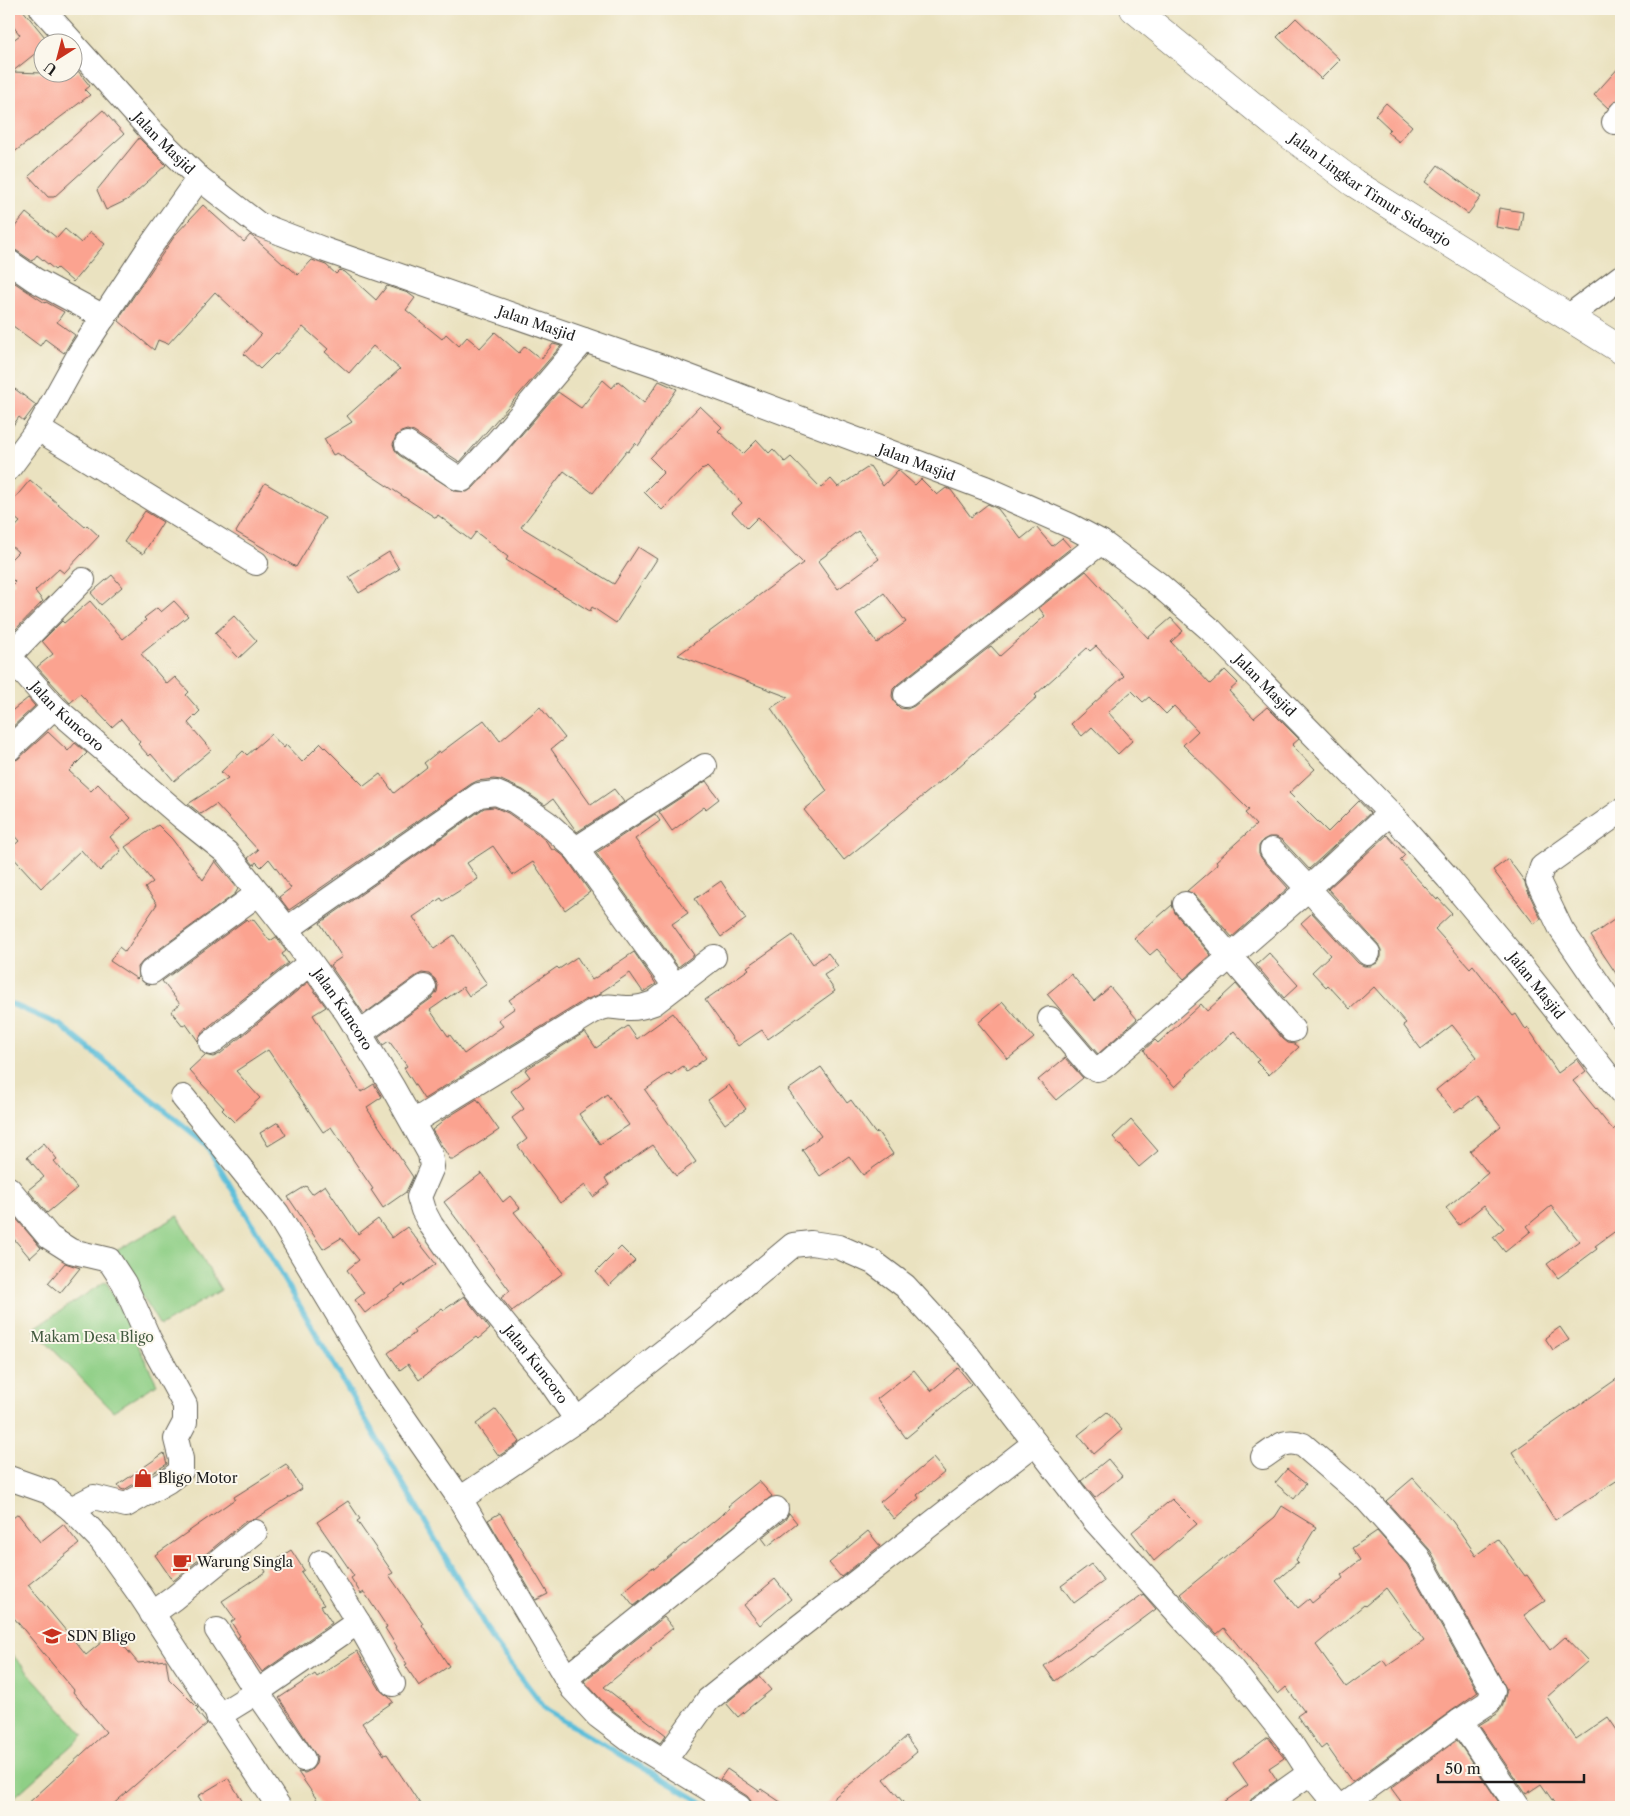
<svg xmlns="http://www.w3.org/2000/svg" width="1630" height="1816" font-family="'Libre Caslon Text',serif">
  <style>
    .green { fill: #8fcf86; stroke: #567651 }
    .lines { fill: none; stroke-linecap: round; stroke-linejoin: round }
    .stream { stroke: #5abdd9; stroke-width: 5.5 }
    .building { fill: #fba390; fill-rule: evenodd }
    .minor-casing { stroke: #646155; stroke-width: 26 }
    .major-casing { stroke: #646155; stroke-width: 29 }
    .minor { stroke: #fff; stroke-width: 24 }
    .major { stroke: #fff; stroke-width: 28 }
    .labels { text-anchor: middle; stroke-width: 4; stroke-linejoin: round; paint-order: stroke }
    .street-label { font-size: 14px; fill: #1c1c1c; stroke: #fbf7ec }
    .park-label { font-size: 14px; fill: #445b41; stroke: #fbf7ec }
    .poi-label { font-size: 14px; fill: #1c1c1c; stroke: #fbf7ec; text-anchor: start }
  </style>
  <rect width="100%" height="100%" fill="#fbf7ec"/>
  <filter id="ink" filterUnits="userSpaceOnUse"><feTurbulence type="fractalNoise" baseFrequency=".02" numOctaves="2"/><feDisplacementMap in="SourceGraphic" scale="10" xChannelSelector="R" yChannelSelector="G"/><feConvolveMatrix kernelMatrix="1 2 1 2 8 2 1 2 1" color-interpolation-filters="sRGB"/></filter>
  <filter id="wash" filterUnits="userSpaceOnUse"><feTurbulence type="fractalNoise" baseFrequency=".0096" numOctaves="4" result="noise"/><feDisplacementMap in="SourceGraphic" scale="20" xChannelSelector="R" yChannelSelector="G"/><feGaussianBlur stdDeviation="1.12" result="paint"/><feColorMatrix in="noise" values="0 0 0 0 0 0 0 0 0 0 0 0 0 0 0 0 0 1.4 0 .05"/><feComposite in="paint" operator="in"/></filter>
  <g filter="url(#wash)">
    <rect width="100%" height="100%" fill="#eae2c0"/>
    <!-- green -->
    <g class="green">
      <polygon points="178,1216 221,1290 160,1326 116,1251"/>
      <polygon points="106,1281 157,1384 113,1411 33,1329"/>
      <polygon points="9,1651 84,1735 9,1802"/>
    </g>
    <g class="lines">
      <!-- stream -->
      <polyline class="stream" points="9,1003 60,1025 206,1144 494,1641 546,1710 709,1807"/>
    </g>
    <g id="blocks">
      <!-- building -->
      <g class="building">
        <polygon points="9,9 22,9 49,42 42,42 42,48 12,72 74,74 78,71 90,86 85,90 90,95 9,156 9,43 20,35 9,21"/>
        <polygon points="1296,18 1340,60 1321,79 1277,37"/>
        <polygon points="1621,65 1621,97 1608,108 1594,95"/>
        <polygon points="1386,103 1412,126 1399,142 1387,132 1390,129 1375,115"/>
        <polygon points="103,110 124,134 54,197 48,197 29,176"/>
        <polygon points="139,138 166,165 127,200 106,210 97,190"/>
        <polygon points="1438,165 1481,197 1468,214 1425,182"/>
        <polygon points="203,205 244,242 250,235 253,237 283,264 284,263 298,275 312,260 326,265 336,274 340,270 345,272 376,300 387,286 408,293 415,298 406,310 442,339 446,334 459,346 467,337 480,348 495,332 519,353 525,346 541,359 553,344 561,346 460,462 414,432 407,430 401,432 396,436 393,444 395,450 399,455 455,491 467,492 473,488 509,449 558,392 581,408 603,380 612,388 618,381 644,403 659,381 677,389 638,446 635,443 628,452 626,451 593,493 564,471 521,527 614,584 638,547 657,559 616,623 592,607 590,611 506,560 508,557 476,532 470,540 438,515 436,518 337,453 333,455 324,439 352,422 347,416 400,369 373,346 349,373 325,352 328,349 303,327 277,355 275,354 260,369 244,354 261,335 215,292 168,344 158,340 154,350 119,321 121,315 176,234"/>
        <polygon points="1499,208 1523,212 1520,231 1496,227"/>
        <polygon points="26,213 57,238 65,229 81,243 90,232 105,244 73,282 57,268 55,270 37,255 32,261 17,251 9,248 9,234"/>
        <polygon points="9,279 45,303 46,302 64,312 57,322 75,335 64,353 45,339 40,346 9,323"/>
        <polygon points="15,389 36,405 24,421 19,417 9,431 9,396"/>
        <path d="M700,406L722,427L718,431L743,454L757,440L769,453L773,449L785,462L791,457L821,488L831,479L838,487L870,466L883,486L898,470L915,485L921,479L937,495L946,488L951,490L971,517L988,504L998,509L1021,539L1036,527L1052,546L1062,538L1071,548L898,684L893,689L892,696L895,703L900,708L907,709L914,706L991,646L1000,656L1045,616L1039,608L1086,571L1148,638L1171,618L1183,631L1171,642L1210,684L1225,670L1238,683L1229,691L1254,718L1267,707L1299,739L1292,745L1315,769L1289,793L1328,832L1359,801L1370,813L1309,869L1282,840L1276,837H1269L1263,840L1259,846V854L1262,859L1288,888L1232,937L1195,895L1187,891L1218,864L1216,861L1256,825L1245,813L1249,810L1183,745L1198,731L1174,706L1166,714L1149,697L1143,702L1132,691L1108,712L1133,740L1118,754L1092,727L1082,736L1071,724L1124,676L1096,646L1090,651L1087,648L1035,695L1037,697L956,769L844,860L804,810L827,791L771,708L788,697L678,655L803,563L758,517L747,528L732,512L742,503L707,467L705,469L703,468L662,510L644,492L664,472L650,458ZM858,531L879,559L838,589L818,561ZM884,593L906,622L877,643L856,614Z"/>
        <polygon points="30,480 85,527 87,525 99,536 64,573 59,569 35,591 43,601 14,631 9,626 9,588 15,582 9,576 9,561 18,552 9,544 9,534 20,522 9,513 9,505"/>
        <polygon points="265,483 325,518 296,567 236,532"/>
        <polygon points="145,511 163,522 143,554 124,542"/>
        <polygon points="389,552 399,569 359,593 349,577"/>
        <polygon points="112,575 122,587 101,605 91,593"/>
        <polygon points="90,601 123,639 146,620 144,618 157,608 161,612 174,601 188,616 141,654 167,684 175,677 189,692 186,695 200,711 188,723 211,750 174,781 151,754 149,756 138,744 140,742 121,719 112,727 80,694 70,703 37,667 53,654 42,641 62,621 64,623"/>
        <polygon points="234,616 257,641 239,658 215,633"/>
        <polygon points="28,698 35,706 9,730 9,713"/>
        <polygon points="540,707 565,738 551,749 591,805 614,789 624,802 577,832 553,799 545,805 523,790 501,780 494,779 477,781 471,784 289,910 279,897 291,888 269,859 261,867 256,862 254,865 248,858 258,850 216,804 201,814 188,804 228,778 221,772 243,751 247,755 271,734 284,748 286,745 302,762 321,743 364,786 380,774 394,793 427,767 424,763 439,751 440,753 484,720 500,741"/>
        <polygon points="48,732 68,751 75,743 87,753 69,771 91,791 98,784 131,818 110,837 121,851 100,871 81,850 41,888 9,853 9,850 19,841 9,830 9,762 18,759"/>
        <polygon points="706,781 719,799 706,809 704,807 672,831 659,812"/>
        <polygon points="494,807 508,813 538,834 546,841 552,850 555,849 566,858 590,892 565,910 533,862 513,875 493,846 467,863 478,879 443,901 441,898 413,917 434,949 454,935 487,984 469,996 463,987 430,1010 448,1036 450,1035 464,1054 503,1026 498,1020 515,1008 509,1000 557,967 559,969 577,957 592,980 634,952 656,984 643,992 630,973 601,992 601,994 585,1000 424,1099 404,1068 407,1066 389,1041 383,1045 378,1037 432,998 437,992 438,986 435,979 429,974 422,973 416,976 364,1014 330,965 342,957 320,923 484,808"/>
        <polygon points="655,814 660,821 635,839 688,913 672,924 694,955 678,967 596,853"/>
        <polygon points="158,825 172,839 203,880 215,861 238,889 235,894 143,961 138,967 139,977 137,979 110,961 119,947 125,952 157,904 145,888 153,882 125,847"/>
        <polygon points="1387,835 1405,855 1400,860 1437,900 1438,898 1452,913 1435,929 1470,968 1473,965 1513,1016 1516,1014 1526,1030 1528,1028 1558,1073 1577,1059 1586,1071 1573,1081 1613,1130 1621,1123 1621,1227 1595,1246 1597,1249 1558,1278 1547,1264 1579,1241 1551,1206 1527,1226 1531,1231 1505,1252 1493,1237 1504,1228 1484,1205 1459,1225 1446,1208 1488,1173 1470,1151 1501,1126 1477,1096 1462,1108 1461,1107 1454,1112 1436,1090 1477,1057 1453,1026 1452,1025 1421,1049 1403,1025 1406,1023 1374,987 1350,1009 1328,985 1326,987 1312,972 1330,955 1301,923 1312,913 1358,963 1364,966 1371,966 1377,963 1381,957 1381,950 1378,944 1328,889"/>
        <polygon points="1508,859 1525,882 1526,887 1541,919 1534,924 1493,870"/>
        <polygon points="721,881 746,919 721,937 695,899"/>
        <polygon points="1172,905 1175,913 1211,955 1184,979 1157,949 1150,955 1134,938"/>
        <polygon points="1621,915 1621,981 1591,936"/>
        <polygon points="247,919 249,921 253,919 270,941 276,937 286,951 282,954 288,963 202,1032 198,1041 186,1024 183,1026 171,1011 180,1004 162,981"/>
        <polygon points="793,935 813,964 828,953 838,966 824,975 835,991 768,1039 762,1030 738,1046 705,1000 749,969 747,967"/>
        <polygon points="1269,953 1298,985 1284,998 1256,965"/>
        <polygon points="1071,974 1094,1001 1110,987 1137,1019 1098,1054 1047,994"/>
        <polygon points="308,982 326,1007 313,1015 361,1092 374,1084 382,1097 367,1107 369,1110 368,1110 413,1177 406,1192 383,1208 371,1190 373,1189 331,1127 323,1132 268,1050 236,1071 260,1098 234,1122 222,1110 224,1108 189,1070 205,1055 213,1057 220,1054"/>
        <polygon points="1236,984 1283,1039 1288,1043 1295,1044 1299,1047 1269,1075 1256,1062 1259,1060 1234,1031 1187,1074 1188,1075 1175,1087 1148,1057 1144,1050 1155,1040 1158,1043 1201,1004 1207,1011"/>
        <polygon points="1003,1002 1034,1038 1008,1059 978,1023"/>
        <path d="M673,1013L706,1058L687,1072L683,1066L671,1075L669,1073L645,1090L696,1162L676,1176L653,1145L605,1178L609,1185L593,1197L585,1185L560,1203L518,1146L527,1139L512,1118L524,1109L511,1091L530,1077L525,1070L585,1032L596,1048L628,1026L637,1039ZM607,1094L629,1125L600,1144L579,1114Z"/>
        <polygon points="1065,1058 1083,1078 1056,1100 1038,1080"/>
        <polygon points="821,1067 847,1103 851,1100 875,1133 878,1132 893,1154 863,1175 849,1156 820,1176 802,1150 821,1136 788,1090"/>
        <polygon points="729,1085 746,1109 725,1124 708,1100"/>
        <polygon points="477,1099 499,1130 455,1159 450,1159 432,1130 441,1123 440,1122"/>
        <polygon points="1131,1120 1158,1151 1139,1167 1113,1137"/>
        <polygon points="278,1122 286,1135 268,1146 260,1133"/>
        <polygon points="44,1143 57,1159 54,1161 77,1188 47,1213 28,1190 44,1177 27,1157"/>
        <polygon points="482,1173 503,1202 510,1196 520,1208 514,1212 563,1273 512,1311 501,1298 510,1291 444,1202"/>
        <polygon points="325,1185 358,1234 378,1219 392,1238 407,1227 436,1264 405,1286 403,1284 365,1313 355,1300 364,1293 347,1270 359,1260 341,1238 323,1249 288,1197 306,1186 312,1194"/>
        <polygon points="9,1210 41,1248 30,1258 9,1233"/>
        <polygon points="621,1247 635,1261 609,1286 596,1272"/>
        <polygon points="65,1263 80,1268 60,1293 48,1283"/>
        <polygon points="464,1296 490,1329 478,1339 476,1337 419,1380 408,1364 400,1370 388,1353 415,1333 413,1330 442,1308 444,1310"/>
        <polygon points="1560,1327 1569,1340 1553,1350 1545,1338"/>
        <polygon points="958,1368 971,1384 906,1438 877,1399 914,1370 931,1391"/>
        <polygon points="1621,1376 1621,1478 1555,1520 1512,1452"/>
        <polygon points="496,1409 520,1442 499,1456 476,1424"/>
        <polygon points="1107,1412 1122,1430 1094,1454 1078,1435"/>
        <polygon points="164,1453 167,1464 124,1490 121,1489 118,1485"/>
        <polygon points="933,1458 945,1472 917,1495 919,1498 894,1519 880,1502"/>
        <polygon points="1108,1459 1122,1476 1095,1498 1081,1481"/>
        <polygon points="286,1464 302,1489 255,1519 246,1521 173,1581 155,1555 235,1499 234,1497"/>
        <polygon points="1287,1469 1306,1484 1294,1499 1275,1483"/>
        <polygon points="1413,1478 1453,1522 1476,1555 1498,1539 1525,1576 1527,1575 1545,1601 1524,1615 1550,1650 1565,1637 1588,1661 1547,1697 1576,1739 1608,1717 1621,1736 1621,1807 1557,1807 1541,1784 1526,1794 1479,1725 1497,1714 1502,1707 1507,1690 1430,1550 1386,1501"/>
        <polygon points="759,1481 772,1496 634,1606 623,1592 653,1567 654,1569 684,1544 685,1545 730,1508 728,1506"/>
        <polygon points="1172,1499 1197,1524 1154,1561 1132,1532"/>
        <polygon points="348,1501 360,1519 357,1521 393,1573 389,1575 423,1624 422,1625 449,1666 419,1686 405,1665 407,1664 396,1648 397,1647 385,1628 387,1627 364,1592 361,1594 351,1578 354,1576 317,1522"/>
        <path d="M1282,1506L1316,1527L1296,1560L1298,1562L1276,1581L1298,1608L1309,1599L1312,1603L1343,1578L1341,1575L1360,1560L1352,1548L1377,1531L1407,1565L1478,1692L1352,1782L1326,1745L1321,1749L1297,1716L1304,1711L1286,1687L1278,1694L1224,1628L1217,1634L1180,1594L1275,1517ZM1386,1588L1424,1641L1387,1666L1383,1660L1346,1687L1316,1645L1364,1605L1365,1606Z"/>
        <polygon points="500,1513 548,1594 536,1600 488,1520"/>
        <polygon points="789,1513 797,1523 768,1546 762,1538 785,1520"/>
        <polygon points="18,1514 40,1542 63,1524 79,1544 28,1585 86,1655 113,1633 138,1663 166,1660 169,1679 198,1708 196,1710 207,1724 194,1735 193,1734 110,1807 24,1807 106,1732 73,1692 74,1690 9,1612 9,1521"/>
        <polygon points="868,1531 880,1546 841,1577 829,1563"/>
        <polygon points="291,1550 304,1570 301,1572 324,1605 321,1606 332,1623 262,1672 238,1637 240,1636 231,1622 235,1619 222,1601 266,1572 264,1568"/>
        <polygon points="1091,1564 1104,1581 1074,1603 1061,1586"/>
        <polygon points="775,1579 791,1599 760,1625 744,1605"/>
        <polygon points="1143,1594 1156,1609 1092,1657 1090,1655 1055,1681 1044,1666"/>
        <polygon points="664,1617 673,1628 650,1647 652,1648 604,1687 666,1735 660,1743 639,1730 607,1706 584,1681"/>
        <polygon points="357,1651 381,1691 389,1697 393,1702 362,1723 384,1755 387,1754 422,1807 322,1807 298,1772 305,1773 311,1770 316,1764 317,1757 279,1698 315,1674 317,1677"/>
        <polygon points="759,1676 771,1690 738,1717 726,1703"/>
        <polygon points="906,1737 917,1752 884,1779 907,1807 823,1807"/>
        <polygon points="1268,1737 1284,1758 1269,1768 1277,1780 1254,1796 1250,1801 1248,1807 1217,1807 1248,1785 1233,1763"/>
        <polygon points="1457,1740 1502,1807 1405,1807 1391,1788"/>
        <polygon points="727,1769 759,1791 761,1789 788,1807 753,1807 751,1801 747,1796 720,1779"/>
        <polygon points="228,1778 246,1807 205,1807 198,1796"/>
      </g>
    </g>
  </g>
  <g filter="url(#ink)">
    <use href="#blocks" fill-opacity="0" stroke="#646155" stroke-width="1"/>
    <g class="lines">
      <!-- minor casing -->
      <g class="minor-casing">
        <g id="minor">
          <polyline points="42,9 72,42"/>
          <path id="s1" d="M72,43L154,134L199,178L258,224L325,250L671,370L985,488L1071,526L1101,542L1158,584L1211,630L1390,813L1448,878L1513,956L1621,1092"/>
          <polyline points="1614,122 1621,113"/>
          <polyline points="9,262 35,280 104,317"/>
          <polyline points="1568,317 1621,277"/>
          <polyline points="38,429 256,563"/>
          <polyline points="407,444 458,478 463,479 499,440 584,340"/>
          <polyline points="9,468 38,429 80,353 147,251 199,178"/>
          <path id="s2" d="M9,656L54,707L182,817L227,853L287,929L347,1013L393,1088L430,1154L432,1167L419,1197L423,1210L431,1225L475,1288L547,1377L577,1420"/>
          <polyline points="9,656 83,580"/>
          <polyline points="906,695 1101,542"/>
          <polyline points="9,749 54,707"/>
          <polyline points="1621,811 1542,867 1538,881 1561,929 1621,1017"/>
          <polyline points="576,849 705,766"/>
          <polyline points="1272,850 1368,953"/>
          <polyline points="1185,904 1293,1030"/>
          <polyline points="287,929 479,795 496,793 515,801 547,823 576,849 675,986"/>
          <polyline points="151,972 259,893"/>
          <polyline points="1050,1019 1091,1067 1097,1069 1103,1067 1307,890 1390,813"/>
          <polyline points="359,1034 424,987"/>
          <polyline points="211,1043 310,963"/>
          <polyline points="183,1097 277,1213 378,1381 460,1499 573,1689 598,1716 631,1741 739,1807"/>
          <path d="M413,1122L592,1012C611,1002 612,1009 630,1008C639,1008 646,1006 654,1003L714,957"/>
          <polyline points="9,1189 49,1237 71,1251 109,1260 124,1283 149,1339 185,1405 185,1422 176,1439 181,1459 181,1471 168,1481 126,1505 94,1497 71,1509"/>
          <path d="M1263,1457C1278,1447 1285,1438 1303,1445L1367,1500L1418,1557L1493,1691L1489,1702L1460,1721"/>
          <polyline points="9,1478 49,1492 71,1509 101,1540 141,1596 279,1807"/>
          <polyline points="460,1499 577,1420 696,1326 793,1245 811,1243 839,1247 873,1262 905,1286 966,1353 1095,1521 1188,1624 1231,1668 1290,1742 1310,1773 1338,1807"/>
          <polyline points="321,1562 358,1622"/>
          <polyline points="152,1614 174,1598 255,1532"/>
          <polyline points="217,1630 257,1692 303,1759"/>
          <polyline points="566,1678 776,1509"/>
          <polyline points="218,1716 257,1692 358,1622 393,1684"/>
          <polyline points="664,1761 708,1700 795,1630 1035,1443"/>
          <polyline points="1262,1807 1310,1773"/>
          <polyline points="1341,1807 1460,1721 1518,1807"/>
        </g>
      </g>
      <!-- major casing -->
      <g class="major-casing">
        <g id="major">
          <path id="s3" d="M1134,9L1275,124L1354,183L1621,350"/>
        </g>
      </g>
      <!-- minor -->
      <use href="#minor" class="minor"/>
      <!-- major -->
      <use href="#major" class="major"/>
    </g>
  </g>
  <!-- icons -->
  <defs>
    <g id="shop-bare" transform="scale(1.5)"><path d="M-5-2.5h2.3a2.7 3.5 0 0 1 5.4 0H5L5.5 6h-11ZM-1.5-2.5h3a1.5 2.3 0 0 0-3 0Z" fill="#c8321e" stroke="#fbf7ec" stroke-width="2.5" paint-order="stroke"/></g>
    <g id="cafe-bare" transform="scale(1.5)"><path d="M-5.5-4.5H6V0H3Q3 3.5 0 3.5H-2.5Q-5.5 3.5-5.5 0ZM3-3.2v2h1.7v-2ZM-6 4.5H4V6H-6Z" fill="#c8321e" stroke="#fbf7ec" stroke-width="2.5" paint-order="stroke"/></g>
    <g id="school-bare" transform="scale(1.5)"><path d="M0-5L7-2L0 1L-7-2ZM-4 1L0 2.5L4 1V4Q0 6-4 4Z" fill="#c8321e" stroke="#fbf7ec" stroke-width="2.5" paint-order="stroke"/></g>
  </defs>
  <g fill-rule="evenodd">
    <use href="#shop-bare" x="143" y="1478"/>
    <use href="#cafe-bare" x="182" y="1562"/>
    <use href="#school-bare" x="52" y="1636"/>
  </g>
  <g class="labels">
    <!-- street labels -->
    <g class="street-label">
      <text dy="5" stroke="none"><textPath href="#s1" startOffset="136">Jalan Masjid</textPath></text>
      <text dy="5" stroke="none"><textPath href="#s3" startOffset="298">Jalan Lingkar Timur Sidoarjo</textPath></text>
      <text dy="5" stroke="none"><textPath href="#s1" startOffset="556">Jalan Masjid</textPath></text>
      <text dy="5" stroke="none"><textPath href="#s1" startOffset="961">Jalan Masjid</textPath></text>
      <text dy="5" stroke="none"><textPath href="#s1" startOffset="1380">Jalan Masjid</textPath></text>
      <text dy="5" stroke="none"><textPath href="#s2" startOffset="84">Jalan Kuncoro</textPath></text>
      <text dy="5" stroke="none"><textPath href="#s1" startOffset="1785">Jalan Masjid</textPath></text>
      <text dy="5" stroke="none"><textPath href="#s2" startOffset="489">Jalan Kuncoro</textPath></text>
      <text dy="5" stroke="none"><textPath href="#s2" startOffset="909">Jalan Kuncoro</textPath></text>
    </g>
    <!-- park labels -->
    <g class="park-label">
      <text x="92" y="1342">Makam Desa Bligo</text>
    </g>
    <!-- poi labels -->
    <g class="poi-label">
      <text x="158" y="1483">Bligo Motor</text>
      <text x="197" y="1567">Warung Singla</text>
      <text x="67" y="1641">SDN Bligo</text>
    </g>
  </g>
  <!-- margin -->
  <rect width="1630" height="1816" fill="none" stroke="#fbf7ec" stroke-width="30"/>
  <!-- north arrow -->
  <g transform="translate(58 58) rotate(216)"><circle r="24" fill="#fbf7ec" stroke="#a29f99"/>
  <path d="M0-4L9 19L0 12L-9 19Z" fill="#c8321e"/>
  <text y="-8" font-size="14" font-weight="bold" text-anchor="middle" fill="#1c1c1c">U</text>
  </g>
  <!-- scale -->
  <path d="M1438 1774v8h146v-8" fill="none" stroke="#1c1c1c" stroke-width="2.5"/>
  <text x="1445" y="1774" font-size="15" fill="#1c1c1c" stroke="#fbf7ec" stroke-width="4" paint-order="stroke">50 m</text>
</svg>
